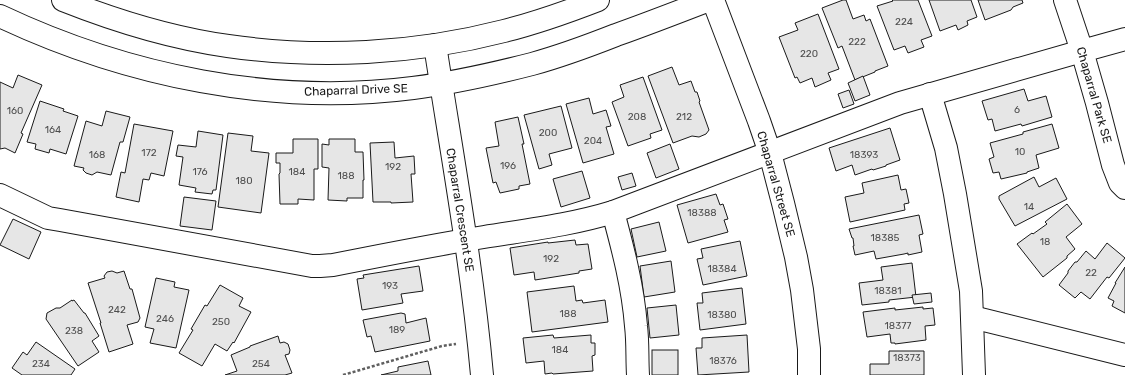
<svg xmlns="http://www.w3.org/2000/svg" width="1125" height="375" font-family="Rubik,sans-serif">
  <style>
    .building { fill: #e6e6e6; stroke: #1a1a1a }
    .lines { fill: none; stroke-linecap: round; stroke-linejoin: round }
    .minor-casing { stroke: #1a1a1a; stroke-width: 24 }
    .path { stroke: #5f5f5f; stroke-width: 2.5; stroke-dasharray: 3 2; stroke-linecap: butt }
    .minor { stroke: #fff; stroke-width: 22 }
    .labels { text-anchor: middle; stroke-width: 3; stroke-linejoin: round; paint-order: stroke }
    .number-label { font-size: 10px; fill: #4d4d4d }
    .street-label { font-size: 12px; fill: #1a1a1a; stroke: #fff }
  </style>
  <rect width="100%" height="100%" fill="#fff"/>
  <!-- building -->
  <g class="building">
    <polygon points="843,0 846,0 853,19 864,15 866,21 870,19 888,66 875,71 875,72 855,80 842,46 838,48 822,8"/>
    <polygon points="892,0 918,0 932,36 921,40 924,47 908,53 905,46 894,50 877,6 893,1"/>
    <polygon points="929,0 971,0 977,17 967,21 968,25 958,30 956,25 940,31"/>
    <polygon points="978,0 1022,0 1023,3 1013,7 1011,10 985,20"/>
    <polygon points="818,14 839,69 828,73 831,80 815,87 812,78 800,83 797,77 795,78 779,37 798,30 795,23"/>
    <polygon points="672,67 679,85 691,81 695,92 697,92 700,101 699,102 709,130 706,134 699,137 692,136 673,143 648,76"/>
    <polygon points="18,75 42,85 21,133 23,134 15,153 5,148 0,149 0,82 13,88"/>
    <polygon points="863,76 870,95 855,101 848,83"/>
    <polygon points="643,77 662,130 650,134 651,138 628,146 612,102 624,97 620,85"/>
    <polygon points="1024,89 1028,101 1046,96 1052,117 1022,126 1021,124 995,131 992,119 988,120 982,101"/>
    <polygon points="849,90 854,104 843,108 838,94"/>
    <polygon points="589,98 593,114 606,110 611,126 606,127 614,154 583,163 566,104"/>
    <polygon points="40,101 64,109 63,111 78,116 66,154 50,149 49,153 35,149 36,144 27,142"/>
    <polygon points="561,106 572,148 549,154 552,165 539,169 524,115"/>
    <polygon points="106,111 130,117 123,142 120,142 111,175 97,172 92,175 86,173 83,170 84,168 74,166 86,121 102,126"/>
    <polygon points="518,117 524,144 522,144 530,184 519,186 519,189 500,193 496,182 493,183 486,148 499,146 495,122"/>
    <polygon points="134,124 173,131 164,176 151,173 149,180 143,179 139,202 116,197 121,172 125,173"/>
    <polygon points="1052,124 1059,148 1036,155 1039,168 1027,172 1027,173 1001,179 999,172 993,173 989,159 994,157 990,143 1023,134 1023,132"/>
    <polygon points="890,128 900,160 886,165 886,166 873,170 872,169 855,175 852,165 836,171 829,148"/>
    <polygon points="198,131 223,135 216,190 213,190 212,194 195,192 196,188 179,185 183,157 176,156 178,145 196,147"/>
    <polygon points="228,133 253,136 251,151 269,153 261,213 218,207"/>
    <polygon points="293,139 318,139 318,169 314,169 314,200 298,199 298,204 280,204 279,174 280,173 280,163 276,163 276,153 293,153"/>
    <polygon points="329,139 355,139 355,152 363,152 364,180 363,180 363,198 347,198 347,201 328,200 329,168 322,167 322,144 329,145"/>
    <polygon points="394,142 395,158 414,156 415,174 411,174 413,202 391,203 391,202 373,202 370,143"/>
    <polygon points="670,144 679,169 656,178 647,153"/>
    <polygon points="582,171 590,198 561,207 553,179"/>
    <polygon points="632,173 636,186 622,190 618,177"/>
    <polygon points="898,175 901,190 906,189 909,203 904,204 905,210 850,222 845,197 864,193 862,183"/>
    <polygon points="1034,177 1039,187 1056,178 1067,199 1015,226 999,199 999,196"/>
    <polygon points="716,194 720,205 723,204 728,219 724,220 728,232 688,243 677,205"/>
    <polygon points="184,197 216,201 212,230 180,226"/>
    <polygon points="1067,204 1082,224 1066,237 1075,249 1067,256 1067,258 1043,277 1017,244 1032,233 1033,234 1047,224 1045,222"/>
    <polygon points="919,215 923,234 919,235 922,252 908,255 908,253 904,254 876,259 874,251 855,255 853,246 854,246 853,238 852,238 849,229"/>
    <polygon points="13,219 41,232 29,259 0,245"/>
    <polygon points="659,222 666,251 637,257 631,229"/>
    <polygon points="575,240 576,245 588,244 592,269 579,271 579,273 535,280 534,272 514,275 510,248 548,242 548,243"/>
    <polygon points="740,241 747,276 703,285 697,259 703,258 701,249"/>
    <polygon points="1107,243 1125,258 1109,278 1107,277 1090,299 1081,292 1075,298 1059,285 1068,273 1068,271 1075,262 1077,262 1086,251 1095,259"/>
    <polygon points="671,261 675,292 644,297 640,266"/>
    <polygon points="912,263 916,297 889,300 889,302 862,305 859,283 883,280 881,267"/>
    <polygon points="419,266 423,291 401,294 403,303 362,310 357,279 364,278 363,275"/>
    <polygon points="1125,267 1125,313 1112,306 1114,301 1108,298 1116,283 1115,283"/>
    <polygon points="112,271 117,273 124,271 130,289 132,289 140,318 138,322 127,325 133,344 109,352 100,323 101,323 88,283 105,278 104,276 107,272"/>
    <polygon points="156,278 175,282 174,287 189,290 176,348 150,343 154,329 145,327"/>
    <polygon points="220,285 243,298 239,306 251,312 234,343 233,342 227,351 215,344 202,366 179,353 193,330 191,329 205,305 207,306"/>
    <polygon points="574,286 576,301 582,300 583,303 605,300 608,322 532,332 527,292"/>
    <polygon points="742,288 746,324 700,330 697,303 703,303 702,293"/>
    <polygon points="931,293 932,302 914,304 912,295"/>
    <polygon points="72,300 72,301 74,300 84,313 85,313 99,336 92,341 99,352 78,366 46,319 47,313 56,308 60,308"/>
    <polygon points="676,305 679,335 650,338 647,308"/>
    <polygon points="923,307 923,309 933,308 935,325 925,326 926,340 895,344 895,343 891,343 890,334 867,337 863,312 895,308 895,310"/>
    <polygon points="401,313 405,314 406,323 426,318 430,341 375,352 371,336 367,337 363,320"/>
    <polygon points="553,335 554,338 591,335 591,343 595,343 595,355 592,356 593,371 553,374 552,373 545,374 544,361 526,363 523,338"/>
    <polygon points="747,335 749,372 698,375 696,348 702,348 702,338"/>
    <polygon points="278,336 280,343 284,342 288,344 290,350 289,354 285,355 292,373 285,375 225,375 237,371 231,355 250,347 250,346"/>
    <polygon points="36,342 75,369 71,375 22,375 12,368 23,352 27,355"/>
    <rect x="652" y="350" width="26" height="25"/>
    <polygon points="889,351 924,351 924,375 870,375 870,364 889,364"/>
    <polygon points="428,361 431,375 381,375 398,371 398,367"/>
  </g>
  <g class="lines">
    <!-- minor casing -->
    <g class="minor-casing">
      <g id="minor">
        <path d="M63,0C116,21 171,38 228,46C319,59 415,54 504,31C536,23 567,12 598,0"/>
        <polyline points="713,0 759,121 770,153 783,203 796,257 802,290 809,349 809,375"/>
        <polyline points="1065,0 1082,51 1097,103 1113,165 1120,183 1125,188"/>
        <path d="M0,16C127,76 273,106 413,88C453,83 493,74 532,64C561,56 588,46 616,35C647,24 678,12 709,0"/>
        <path d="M435,45C452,155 472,264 482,375"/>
        <polyline points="930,94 946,148 955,194 971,291 974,375"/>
        <path d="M0,195L48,218L60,220L312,266H320L333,265C383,255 433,245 484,237C527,230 571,225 613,212L900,103L1082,51L1125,39"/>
        <path d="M613,212C623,249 633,287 636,326C638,342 637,359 638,375"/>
        <polyline points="972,317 1125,355"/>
      </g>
    </g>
    <!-- path -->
    <polyline class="path" points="343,375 442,346 456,344"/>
    <!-- minor -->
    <use href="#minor" class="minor"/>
  </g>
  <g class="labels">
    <!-- number labels -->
    <g class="number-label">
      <text x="904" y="25">224</text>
      <text x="857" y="45">222</text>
      <text x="809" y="57">220</text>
      <text x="1017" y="113">6</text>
      <text x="15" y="114">160</text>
      <text x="637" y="120">208</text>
      <text x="684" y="120">212</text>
      <text x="53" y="133">164</text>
      <text x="548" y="136">200</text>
      <text x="593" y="144">204</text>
      <text x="1020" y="155">10</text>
      <text x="149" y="156">172</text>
      <text x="97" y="158">168</text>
      <text x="864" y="158">18393</text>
      <text x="508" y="169">196</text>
      <text x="393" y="170">192</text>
      <text x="200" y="175">176</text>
      <text x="297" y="175">184</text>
      <text x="346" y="179">188</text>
      <text x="244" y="184">180</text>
      <text x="1029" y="210">14</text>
      <text x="702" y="216">18388</text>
      <text x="885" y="241">18385</text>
      <text x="1045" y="245">18</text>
      <text x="551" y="262">192</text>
      <text x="722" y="272">18384</text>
      <text x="1091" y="276">22</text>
      <text x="390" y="289">193</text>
      <text x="888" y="294">18381</text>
      <text x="117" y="313">242</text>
      <text x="568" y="317">188</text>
      <text x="722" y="318">18380</text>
      <text x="165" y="322">246</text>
      <text x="221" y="325">250</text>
      <text x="898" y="329">18377</text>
      <text x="397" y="333">189</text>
      <text x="74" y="334">238</text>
      <text x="560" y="353">184</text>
      <text x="907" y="361">18373</text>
      <text x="723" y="364">18376</text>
      <text x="41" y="367">234</text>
      <text x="261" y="367">254</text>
    </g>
    <!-- street labels -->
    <g class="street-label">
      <text transform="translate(356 90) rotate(-2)" y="4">Chaparral Drive SE</text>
      <text transform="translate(1094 95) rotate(74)" y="4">Chaparral Park SE</text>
      <text transform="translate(776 184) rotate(74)" y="4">Chaparral Street SE</text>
      <text transform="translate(460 210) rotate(81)" y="4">Chaparral Crescent SE</text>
    </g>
  </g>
</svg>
